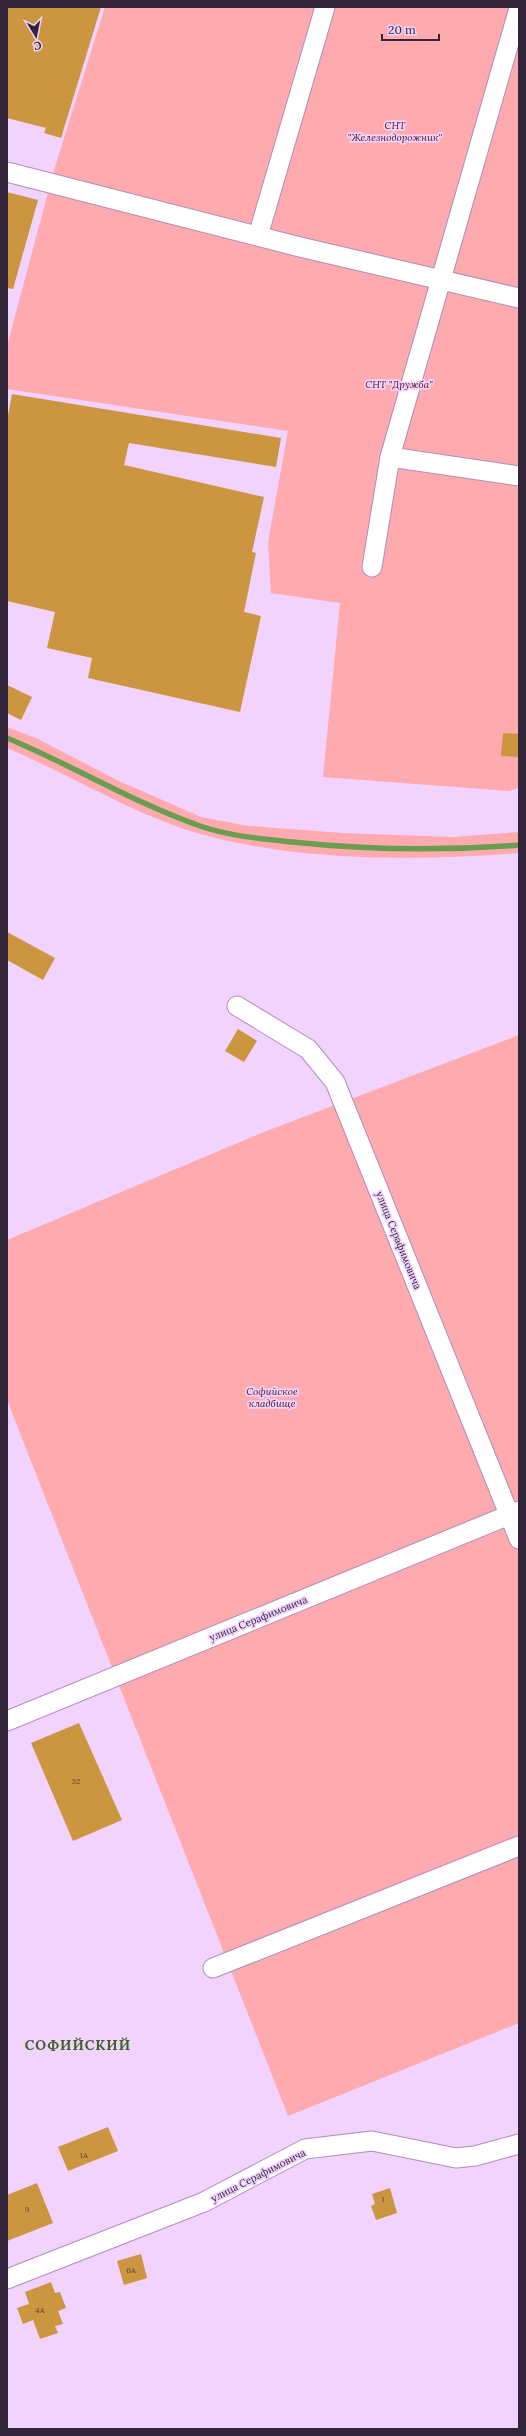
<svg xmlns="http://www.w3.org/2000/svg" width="526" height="2436" font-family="Lora,serif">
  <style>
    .green { fill: #feaaaf }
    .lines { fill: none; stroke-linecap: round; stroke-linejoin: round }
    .stream { stroke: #6a9d4f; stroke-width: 5.5 }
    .building { fill: #cc953f }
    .minor-casing { stroke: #af8cbe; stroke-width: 21 }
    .minor { stroke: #fff; stroke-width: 19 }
    .labels { text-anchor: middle; stroke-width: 3.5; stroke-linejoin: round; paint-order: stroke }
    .number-label { font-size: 8px; fill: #59413a }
    .park-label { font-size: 10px; font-style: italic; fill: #4e111b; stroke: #f1d3fe }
    .street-label { font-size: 10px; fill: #332539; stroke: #f1d3fe }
    .district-label { font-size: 14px; font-weight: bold; letter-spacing: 1px; fill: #3c6225; stroke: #f1d3fe }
  </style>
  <rect width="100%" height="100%" fill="#f1d3fe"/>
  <!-- green -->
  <g class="green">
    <polygon points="105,7 519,7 519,788 509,791 323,777 340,603 271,593 268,542 288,431 7,389 7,346 54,170"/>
    <path d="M7,727L36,738L119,781L201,817L249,826L343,833L452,837L519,832V853C415,861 298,862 197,833C130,813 71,775 7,748Z"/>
    <polygon points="519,1035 519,2023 288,2116 7,1400 7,1240 264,1132"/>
  </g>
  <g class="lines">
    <!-- stream -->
    <path class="stream" d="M7,738C72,765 132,802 200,826C229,836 262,839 292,842C368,850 443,851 519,845"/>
  </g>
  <!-- building -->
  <g class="building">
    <polygon points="7,7 101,7 61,138 44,133 46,128 7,118"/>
    <polygon points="7,192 38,200 13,289 7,288"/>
    <polygon points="12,394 281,438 276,467 129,443 124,465 264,497 252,552 256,553 244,612 261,616 240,712 88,678 92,658 47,648 55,612 7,601 7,421"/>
    <polygon points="7,685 32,697 21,720 7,713"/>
    <polygon points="503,733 519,734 519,757 501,756"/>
    <polygon points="7,932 55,958 43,980 7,960"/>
    <polygon points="238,1029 257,1041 244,1062 225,1051"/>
    <polygon points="79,1723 122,1820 73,1841 31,1743"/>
    <polygon points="108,2127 118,2151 68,2171 58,2147"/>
    <polygon points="37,2183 53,2223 7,2241 7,2195"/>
    <polygon points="390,2188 397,2213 376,2220 371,2206 375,2204 372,2194"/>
    <polygon points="141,2254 147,2278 124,2285 117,2261"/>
    <polygon points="51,2282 55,2293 60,2292 66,2308 58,2311 63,2324 55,2326 58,2333 40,2339 33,2320 23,2324 17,2308 29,2304 25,2292"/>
  </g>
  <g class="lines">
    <!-- minor casing -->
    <g class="minor-casing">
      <g id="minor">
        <polyline points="7,172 300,247 519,298"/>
        <polyline points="258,236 325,7"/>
        <polyline points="390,457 519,476"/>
        <polyline points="372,567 390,457 519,8"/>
        <polyline points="237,1006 308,1049 335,1082 519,1539"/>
        <polyline points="7,1721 519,1511"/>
        <polyline points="213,1968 519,1846"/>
        <polyline points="7,2279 204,2202 305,2149 372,2141 456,2158 475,2156 519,2144"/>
      </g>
    </g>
    <!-- minor -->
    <use href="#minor" class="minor"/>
  </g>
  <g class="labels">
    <!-- number labels -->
    <g class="number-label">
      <text x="76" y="1784">32</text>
      <text x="84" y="2158">1А</text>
      <text x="383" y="2202">1</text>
      <text x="27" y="2212">9</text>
      <text x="131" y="2273">6А</text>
      <text x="40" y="2313">4А</text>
    </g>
    <!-- park labels -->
    <g class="park-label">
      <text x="395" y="129">СНТ<tspan x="395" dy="12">"Железнодорожник"</tspan></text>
      <text x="399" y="388">СНТ "Дружба"</text>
      <text x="272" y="1395">Софийское<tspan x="272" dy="12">кладбище</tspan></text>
    </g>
    <!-- street labels -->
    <g class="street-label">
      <text transform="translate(399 1240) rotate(68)" y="4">улица Серафимовича</text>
      <text transform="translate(258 1618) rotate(-22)" y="4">улица Серафимовича</text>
      <text transform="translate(258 2175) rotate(-27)" y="4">улица Серафимовича</text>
    </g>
    <!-- district labels -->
    <g class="district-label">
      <text x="78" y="2050">СОФИЙСКИЙ</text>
    </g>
  </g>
  <!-- border -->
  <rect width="526" height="2436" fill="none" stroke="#332539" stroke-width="16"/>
  <!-- north arrow -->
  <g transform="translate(36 36) rotate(170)" stroke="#f1d3fe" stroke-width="3" paint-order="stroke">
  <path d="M0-3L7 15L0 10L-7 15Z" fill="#332539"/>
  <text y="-6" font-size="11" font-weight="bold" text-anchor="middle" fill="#332539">С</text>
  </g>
  <!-- scale -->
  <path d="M382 34v6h57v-6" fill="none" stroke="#332539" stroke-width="2"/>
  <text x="388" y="34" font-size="12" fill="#332539" stroke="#f1d3fe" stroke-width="3" paint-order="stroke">20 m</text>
</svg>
